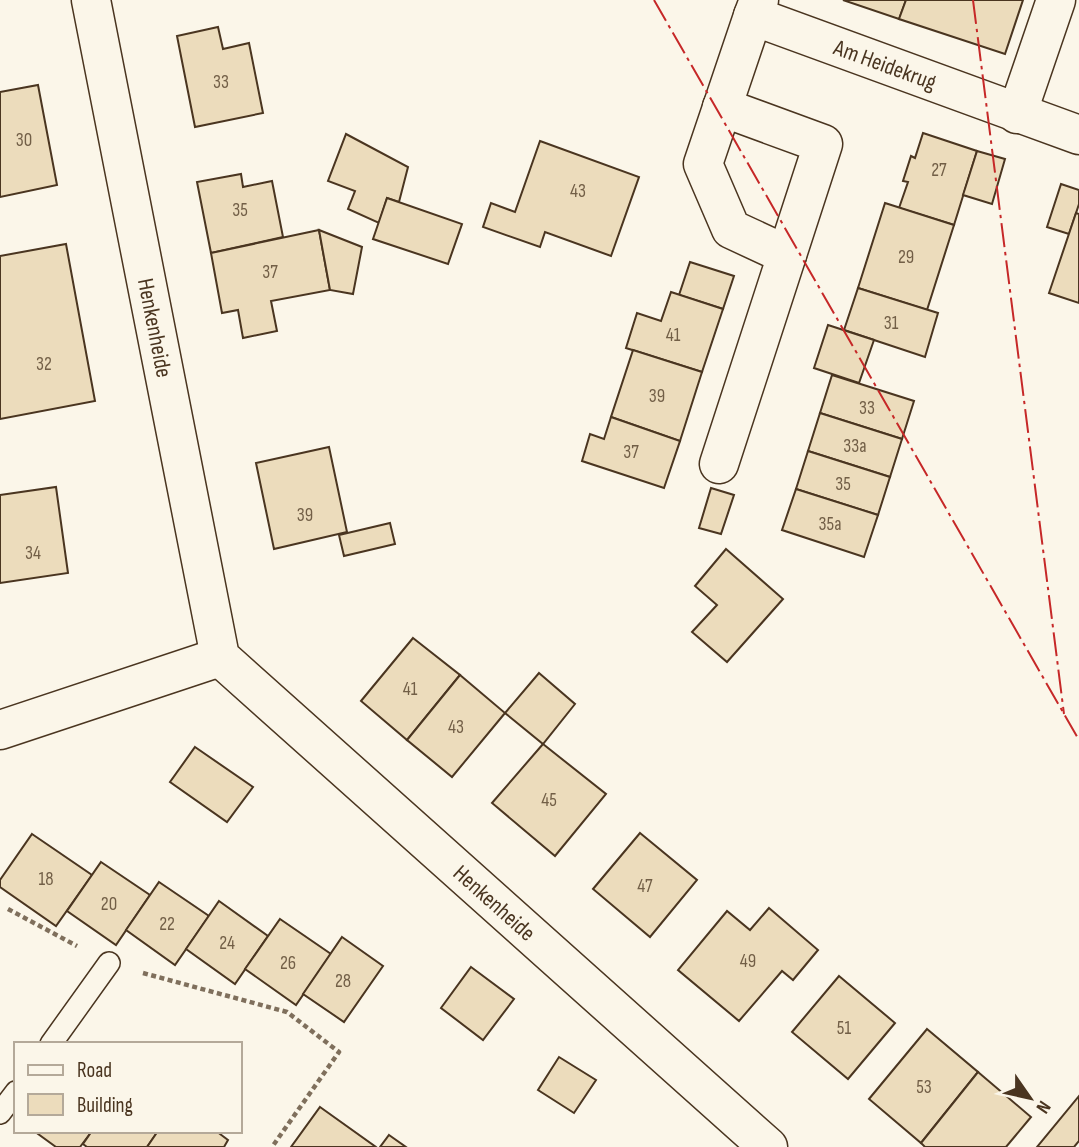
<svg xmlns="http://www.w3.org/2000/svg" width="1079" height="1147" font-family="'Sofia Sans Condensed',sans-serif">
  <style>
    .building { fill: #ecdcbc; stroke: #4a3520; stroke-width: 2 }
    .lines { fill: none; stroke-linecap: round; stroke-linejoin: round }
    .service-casing { stroke: #4a3520; stroke-width: 24 }
    .minor-casing { stroke: #4a3520; stroke-width: 41 }
    .path { stroke: #7f6f5c; stroke-width: 4.5; stroke-dasharray: 5 3.5; stroke-linecap: butt }
    .service { stroke: #fbf6e9; stroke-width: 21 }
    .minor { stroke: #fbf6e9; stroke-width: 38 }
    .power { stroke: #c62828; stroke-width: 2; stroke-dasharray: 24 5 3.5 5; stroke-linecap: butt }
    .labels { text-anchor: middle; stroke-width: 5; stroke-linejoin: round; paint-order: stroke }
    .number-label { font-size: 19px; fill: #725f47 }
    .street-label { font-size: 23px; fill: #4a3520; stroke: #fbf6e9 }
  </style>
  <rect width="100%" height="100%" fill="#fbf6e9"/>
  <!-- building -->
  <g class="building">
    <polygon points="843,0 906,0 899,19"/>
    <polygon points="906,0 1023,0 1005,54 899,19"/>
    <polygon points="218,27 223,49 249,43 263,113 195,127 177,36"/>
    <polygon points="38,85 57,185 0,197 0,92"/>
    <polygon points="923,133 977,151 954,225 899,208 908,182 903,181 911,156 915,158"/>
    <polygon points="346,134 408,167 399,202 387,198 379,223 348,209 355,191 328,181"/>
    <polygon points="540,141 639,177 611,256 545,232 540,247 483,227 491,203 515,212"/>
    <polygon points="977,151 1005,159 992,204 963,195"/>
    <polygon points="241,174 243,187 272,181 283,237 211,253 197,182"/>
    <polygon points="1061,184 1079,190 1079,204 1069,234 1047,227"/>
    <polygon points="387,198 462,224 448,264 373,239"/>
    <polygon points="885,203 954,225 927,310 858,288"/>
    <polygon points="1076,213 1079,214 1079,303 1049,293"/>
    <polygon points="319,230 330,290 271,301 277,331 243,338 238,310 222,313 211,253"/>
    <polygon points="319,230 362,247 353,294 330,290"/>
    <polygon points="66,244 95,401 0,419 0,256"/>
    <polygon points="690,262 734,276 723,309 679,295"/>
    <polygon points="858,288 938,313 925,357 844,330"/>
    <polygon points="671,292 723,309 702,372 626,348 637,313 661,321"/>
    <polygon points="828,325 874,340 859,383 814,368"/>
    <polygon points="633,350 702,372 680,441 611,417"/>
    <polygon points="832,375 914,401 902,439 820,413"/>
    <polygon points="820,413 902,439 890,477 808,451"/>
    <polygon points="611,417 680,441 664,488 582,461 590,434 604,439"/>
    <polygon points="329,447 347,532 274,549 256,463"/>
    <polygon points="808,451 890,477 878,515 796,489"/>
    <polygon points="56,487 68,573 0,583 0,495"/>
    <polygon points="711,488 734,495 721,534 699,528"/>
    <polygon points="796,489 878,515 864,557 782,530"/>
    <polygon points="390,523 395,544 344,556 339,535"/>
    <polygon points="726,549 783,599 727,662 692,632 717,605 695,586"/>
    <polygon points="413,638 460,675 407,740 361,701"/>
    <polygon points="539,673 575,704 543,744 505,713"/>
    <polygon points="460,675 505,713 452,777 407,740"/>
    <polygon points="543,744 606,794 555,856 492,803"/>
    <polygon points="195,747 253,787 227,822 170,782"/>
    <polygon points="640,833 697,880 650,937 593,889"/>
    <polygon points="32,834 92,875 56,926 0,887 0,880"/>
    <polygon points="101,862 150,895 116,945 67,911"/>
    <polygon points="159,882 209,916 175,965 126,930"/>
    <polygon points="219,901 268,936 235,984 186,949"/>
    <polygon points="769,908 818,950 793,980 782,971 739,1021 678,970 727,911 750,930"/>
    <polygon points="280,919 331,954 296,1005 245,969"/>
    <polygon points="342,937 383,966 344,1022 303,994"/>
    <polygon points="471,967 514,999 483,1040 441,1008"/>
    <polygon points="839,976 895,1023 848,1079 792,1032"/>
    <polygon points="927,1029 978,1072 921,1143 869,1099"/>
    <polygon points="559,1057 596,1080 574,1113 538,1090"/>
    <polygon points="978,1072 1031,1117 1006,1147 925,1147 921,1143"/>
    <polygon points="1079,1096 1079,1141 1074,1147 1037,1147"/>
    <polygon points="320,1107 376,1147 291,1147"/>
    <polygon points="34,1131 92,1131 80,1147 56,1147"/>
    <polygon points="92,1131 158,1131 147,1147 87,1147 83,1144"/>
    <polygon points="158,1131 216,1131 228,1140 224,1147 147,1147"/>
    <polygon points="389,1135 406,1147 380,1147"/>
  </g>
  <g class="lines">
    <!-- service casing -->
    <g class="service-casing">
      <g id="service">
        <polyline points="51,1044 109,963"/>
        <polyline points="0,1113 16,1092"/>
      </g>
    </g>
    <!-- minor casing -->
    <g class="minor-casing">
      <g id="minor">
        <path id="s1" d="M91,0L220,657L768,1147"/>
        <path id="s2" d="M759,0L753,16L1079,135"/>
        <polyline points="753,16 703,164 731,229 787,255"/>
        <polyline points="1017,114 1056,0"/>
        <polyline points="719,464 823,144 722,107"/>
        <polyline points="0,730 220,657"/>
      </g>
    </g>
    <!-- path -->
    <g class="path">
      <polyline points="8,909 77,946"/>
      <polyline points="143,973 287,1012 339,1052 272,1147"/>
    </g>
    <!-- service -->
    <use href="#service" class="service"/>
    <!-- minor -->
    <use href="#minor" class="minor"/>
    <!-- power -->
    <g class="power">
      <polyline points="654,0 1079,740"/>
      <polyline points="973,0 1064,714"/>
    </g>
  </g>
  <g class="labels">
    <!-- number labels -->
    <g class="number-label">
      <text x="221" y="88">33</text>
      <text x="24" y="146">30</text>
      <text x="939" y="176">27</text>
      <text x="578" y="197">43</text>
      <text x="240" y="216">35</text>
      <text x="906" y="263">29</text>
      <text x="270" y="278">37</text>
      <text x="891" y="329">31</text>
      <text x="673" y="341">41</text>
      <text x="44" y="370">32</text>
      <text x="657" y="402">39</text>
      <text x="867" y="414">33</text>
      <text x="855" y="452">33a</text>
      <text x="631" y="458">37</text>
      <text x="843" y="490">35</text>
      <text x="305" y="521">39</text>
      <text x="830" y="530">35a</text>
      <text x="33" y="559">34</text>
      <text x="410" y="695">41</text>
      <text x="456" y="733">43</text>
      <text x="549" y="806">45</text>
      <text x="46" y="885">18</text>
      <text x="645" y="892">47</text>
      <text x="109" y="910">20</text>
      <text x="167" y="930">22</text>
      <text x="227" y="949">24</text>
      <text x="748" y="967">49</text>
      <text x="288" y="969">26</text>
      <text x="343" y="987">28</text>
      <text x="844" y="1034">51</text>
      <text x="924" y="1093">53</text>
    </g>
    <!-- street labels -->
    <g class="street-label">
      <text dy="8" stroke="none"><textPath href="#s2" startOffset="158">Am Heidekrug</textPath></text>
      <text dy="8" stroke="none"><textPath href="#s1" startOffset="334">Henkenheide</textPath></text>
      <text dy="8" stroke="none"><textPath href="#s1" startOffset="1038">Henkenheide</textPath></text>
    </g>
  </g>
  <!-- legend -->
  <rect x="14" y="1042" width="228" height="91" fill="#fbf6e9" stroke="#b4a999" stroke-width="2"/>
  <rect x="28" y="1065" width="35" height="10" fill="#fbf6e9" stroke="#b4a999" stroke-width="2"/>
  <text x="77" y="1077" font-size="21" fill="#4a3520">Road</text>
  <rect x="28" y="1094" width="35" height="21" fill="#ecdcbc" stroke="#b4a999" stroke-width="2"/>
  <text x="77" y="1112" font-size="21" fill="#4a3520">Building</text>
  <!-- north arrow -->
  <g transform="translate(1030 1098) rotate(124)" stroke="#fbf6e9" stroke-width="5" paint-order="stroke">
  <path d="M0-5L12 26L0 18L-12 26Z" fill="#4a3520"/>
  <text y="-10" font-size="19" font-weight="bold" text-anchor="middle" fill="#4a3520">N</text>
  </g>
</svg>
